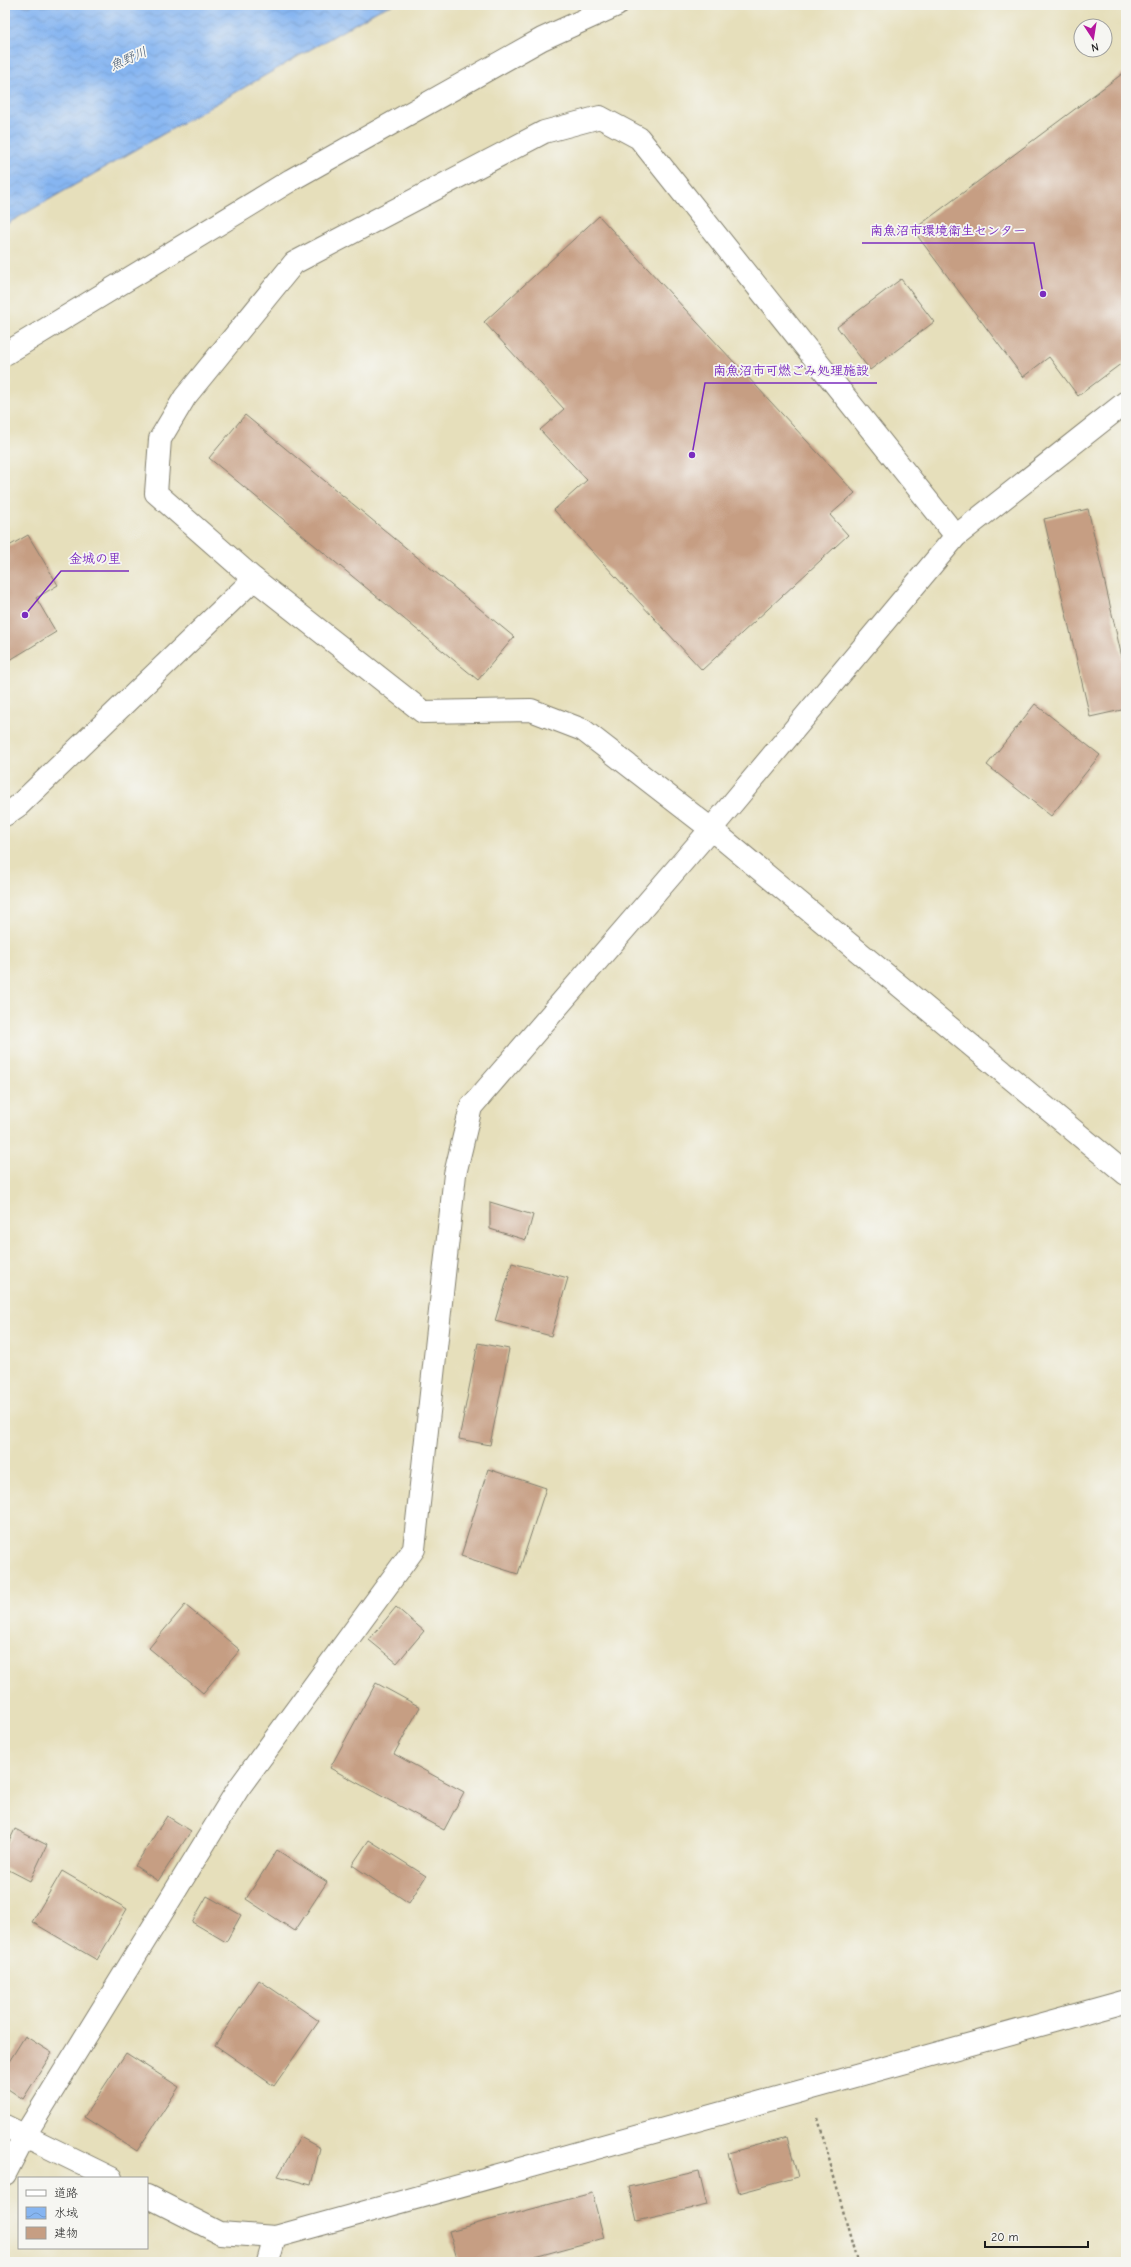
<svg xmlns="http://www.w3.org/2000/svg" width="1131" height="2267" font-family="'Comic Neue','Klee One',sans-serif">
  <style>
    .water { fill: url(#water-waves); stroke: #516886 }
    .building { fill: #c69e83 }
    .lines { fill: none; stroke-linecap: round; stroke-linejoin: round }
    .minor-casing { stroke: #817e6c; stroke-width: 24 }
    .path { stroke: #817e6c; stroke-width: 2.5; stroke-dasharray: 3 3; stroke-linecap: butt }
    .minor { stroke: #fff; stroke-width: 22 }
    .labels { text-anchor: middle; stroke-width: 3.5; stroke-linejoin: round; paint-order: stroke }
    .water-label { font-size: 13px; font-style: italic; fill: #465971; stroke: #f6f6f2 }
    .leader { fill: none; stroke: #7b2cbf; stroke-width: 1.5 }
    .callout-dot { fill: #7b2cbf; stroke: #f6f6f2; stroke-width: 1.5 }
    .callout-label { font-size: 13px; text-anchor: middle; font-weight: bold; fill: #7b2cbf; stroke: #f6f6f2; stroke-width: 3.5; stroke-linejoin: round; paint-order: stroke }
  </style>
  <defs>
    <pattern id="water-waves" width="16" height="10" patternUnits="userSpaceOnUse"><rect width="16" height="10" fill="#86b5f1"/><path d="M0 5q4-4 8 0t8 0" fill="none" stroke="#739bce"/></pattern>
  </defs>
  <rect width="100%" height="100%" fill="#f6f6f2"/>
  <filter id="ink" filterUnits="userSpaceOnUse"><feTurbulence type="fractalNoise" baseFrequency=".025" numOctaves="2"/><feDisplacementMap in="SourceGraphic" scale="8" xChannelSelector="R" yChannelSelector="G"/><feConvolveMatrix kernelMatrix="1 2 1 2 8 2 1 2 1" color-interpolation-filters="sRGB"/></filter>
  <filter id="wash" filterUnits="userSpaceOnUse"><feTurbulence type="fractalNoise" baseFrequency=".012" numOctaves="4" result="noise"/><feDisplacementMap in="SourceGraphic" scale="16" xChannelSelector="R" yChannelSelector="G"/><feGaussianBlur stdDeviation="0.9" result="paint"/><feColorMatrix in="noise" values="0 0 0 0 0 0 0 0 0 0 0 0 0 0 0 0 0 1.4 0 .05"/><feComposite in="paint" operator="in"/></filter>
  <g filter="url(#wash)">
    <rect width="100%" height="100%" fill="#e6dfbb"/>
    <!-- water -->
    <polygon class="water" points="5,5 392,5 379,10 5,225"/>
    <g id="blocks">
      <!-- building -->
      <g class="building">
        <polygon points="1126,71 1126,360 1078,396 1049,357 1023,377 913,230"/>
        <polygon points="599,216 855,493 830,515 848,535 702,670 554,510 587,480 540,430 564,409 484,322"/>
        <polygon points="901,279 934,322 870,370 837,327"/>
        <polygon points="245,415 514,637 478,680 209,458"/>
        <polygon points="1088,509 1126,675 1126,709 1090,717 1044,519"/>
        <polygon points="28,535 58,585 36,598 56,632 5,663 5,539 9,546"/>
        <polygon points="1035,704 1100,755 1051,816 987,765"/>
        <polygon points="490,1202 533,1215 526,1240 490,1229"/>
        <polygon points="512,1263 568,1278 551,1336 495,1321"/>
        <polygon points="478,1343 509,1349 490,1445 459,1439"/>
        <polygon points="488,1469 546,1488 518,1574 461,1556"/>
        <polygon points="185,1605 240,1650 203,1693 149,1648"/>
        <polygon points="396,1607 424,1631 397,1663 369,1640"/>
        <polygon points="376,1683 420,1707 394,1754 464,1792 444,1830 330,1768"/>
        <polygon points="167,1816 191,1831 158,1881 135,1866"/>
        <polygon points="15,1829 47,1845 30,1881 5,1868 5,1850"/>
        <polygon points="369,1840 426,1876 409,1903 352,1865"/>
        <polygon points="277,1850 327,1882 295,1931 246,1899"/>
        <polygon points="62,1871 127,1909 97,1960 32,1922"/>
        <polygon points="207,1896 241,1915 226,1942 192,1922"/>
        <polygon points="259,1980 319,2021 274,2086 215,2045"/>
        <polygon points="25,2036 52,2053 23,2099 5,2087 5,2068"/>
        <polygon points="126,2053 179,2087 137,2151 84,2117"/>
        <polygon points="300,2137 320,2148 311,2185 278,2176"/>
        <polygon points="787,2137 798,2177 739,2193 728,2153"/>
        <polygon points="699,2171 707,2205 637,2221 629,2187"/>
        <polygon points="592,2193 604,2238 516,2262 458,2262 449,2231"/>
      </g>
    </g>
  </g>
  <g filter="url(#ink)">
    <use href="#blocks" fill-opacity="0" stroke="#817e6c" stroke-width="1"/>
    <g class="lines">
      <!-- minor casing -->
      <g class="minor-casing">
        <g id="minor">
          <polyline points="5,354 291,180 542,39 617,5"/>
          <polyline points="956,536 639,138 600,117 544,132 294,263 185,397 160,439 156,493 254,579 423,712 531,710 583,730 711,829 1126,1174"/>
          <polyline points="5,815 18,806 254,579"/>
          <polyline points="5,2126 111,2178"/>
          <polyline points="5,2174 25,2135 238,1789 414,1549 455,1174 471,1107 711,829 956,536 1126,402"/>
          <polyline points="147,2196 220,2233 275,2237 1126,2001"/>
          <polyline points="268,2262 275,2237"/>
        </g>
      </g>
      <!-- path -->
      <polyline class="path" points="818,2118 857,2262"/>
      <!-- minor -->
      <use href="#minor" class="minor"/>
    </g>
  </g>
  <g class="labels">
    <!-- water labels -->
    <g class="water-label">
      <text transform="translate(128 58) rotate(-24)" y="5">魚野川</text>
    </g>
  </g>
  <!-- callouts -->
  <path class="leader" d="M1043 294L1034 243H862M692 455L705 383H877M25 615L61 571H129"/>
  <g class="callout-dot">
    <circle cx="1043" cy="294" r="4"/>
    <circle cx="692" cy="455" r="4"/>
    <circle cx="25" cy="615" r="4"/>
  </g>
  <g class="callout-label">
    <text x="948" y="235">南魚沼市環境衛生センター</text>
    <text x="791" y="375">南魚沼市可燃ごみ処理施設</text>
    <text x="95" y="563">金城の里</text>
  </g>
  <!-- margin -->
  <rect width="1131" height="2267" fill="none" stroke="#f6f6f2" stroke-width="20"/>
  <!-- legend -->
  <rect x="18" y="2177" width="130" height="72" fill="#f6f6f2" stroke="#9f9f9c"/>
  <rect x="26" y="2190" width="20" height="6" fill="#ffffff" stroke="#9f9f9c"/>
  <text x="54" y="2197" font-size="12" fill="#1c1c1c">道路</text>
  <rect x="26" y="2207" width="20" height="12" fill="url(#water-waves)" stroke="#9f9f9c"/>
  <text x="54" y="2217" font-size="12" fill="#1c1c1c">水域</text>
  <rect x="26" y="2227" width="20" height="12" fill="#c69e83" stroke="#9f9f9c"/>
  <text x="54" y="2237" font-size="12" fill="#1c1c1c">建物</text>
  <!-- north arrow -->
  <g transform="translate(1093 38) rotate(168)"><circle r="19" fill="#f6f6f2" stroke="#9f9f9c"/>
  <path d="M0-3L7 15L0 10L-7 15Z" fill="#b5179e"/>
  <text y="-6" font-size="11" font-weight="bold" text-anchor="middle" fill="#1c1c1c">N</text>
  </g>
  <!-- scale -->
  <path d="M985 2241v6h103v-6" fill="none" stroke="#1c1c1c" stroke-width="2"/>
  <text x="991" y="2241" font-size="12" fill="#1c1c1c" stroke="#f6f6f2" stroke-width="3" paint-order="stroke">20 m</text>
</svg>
